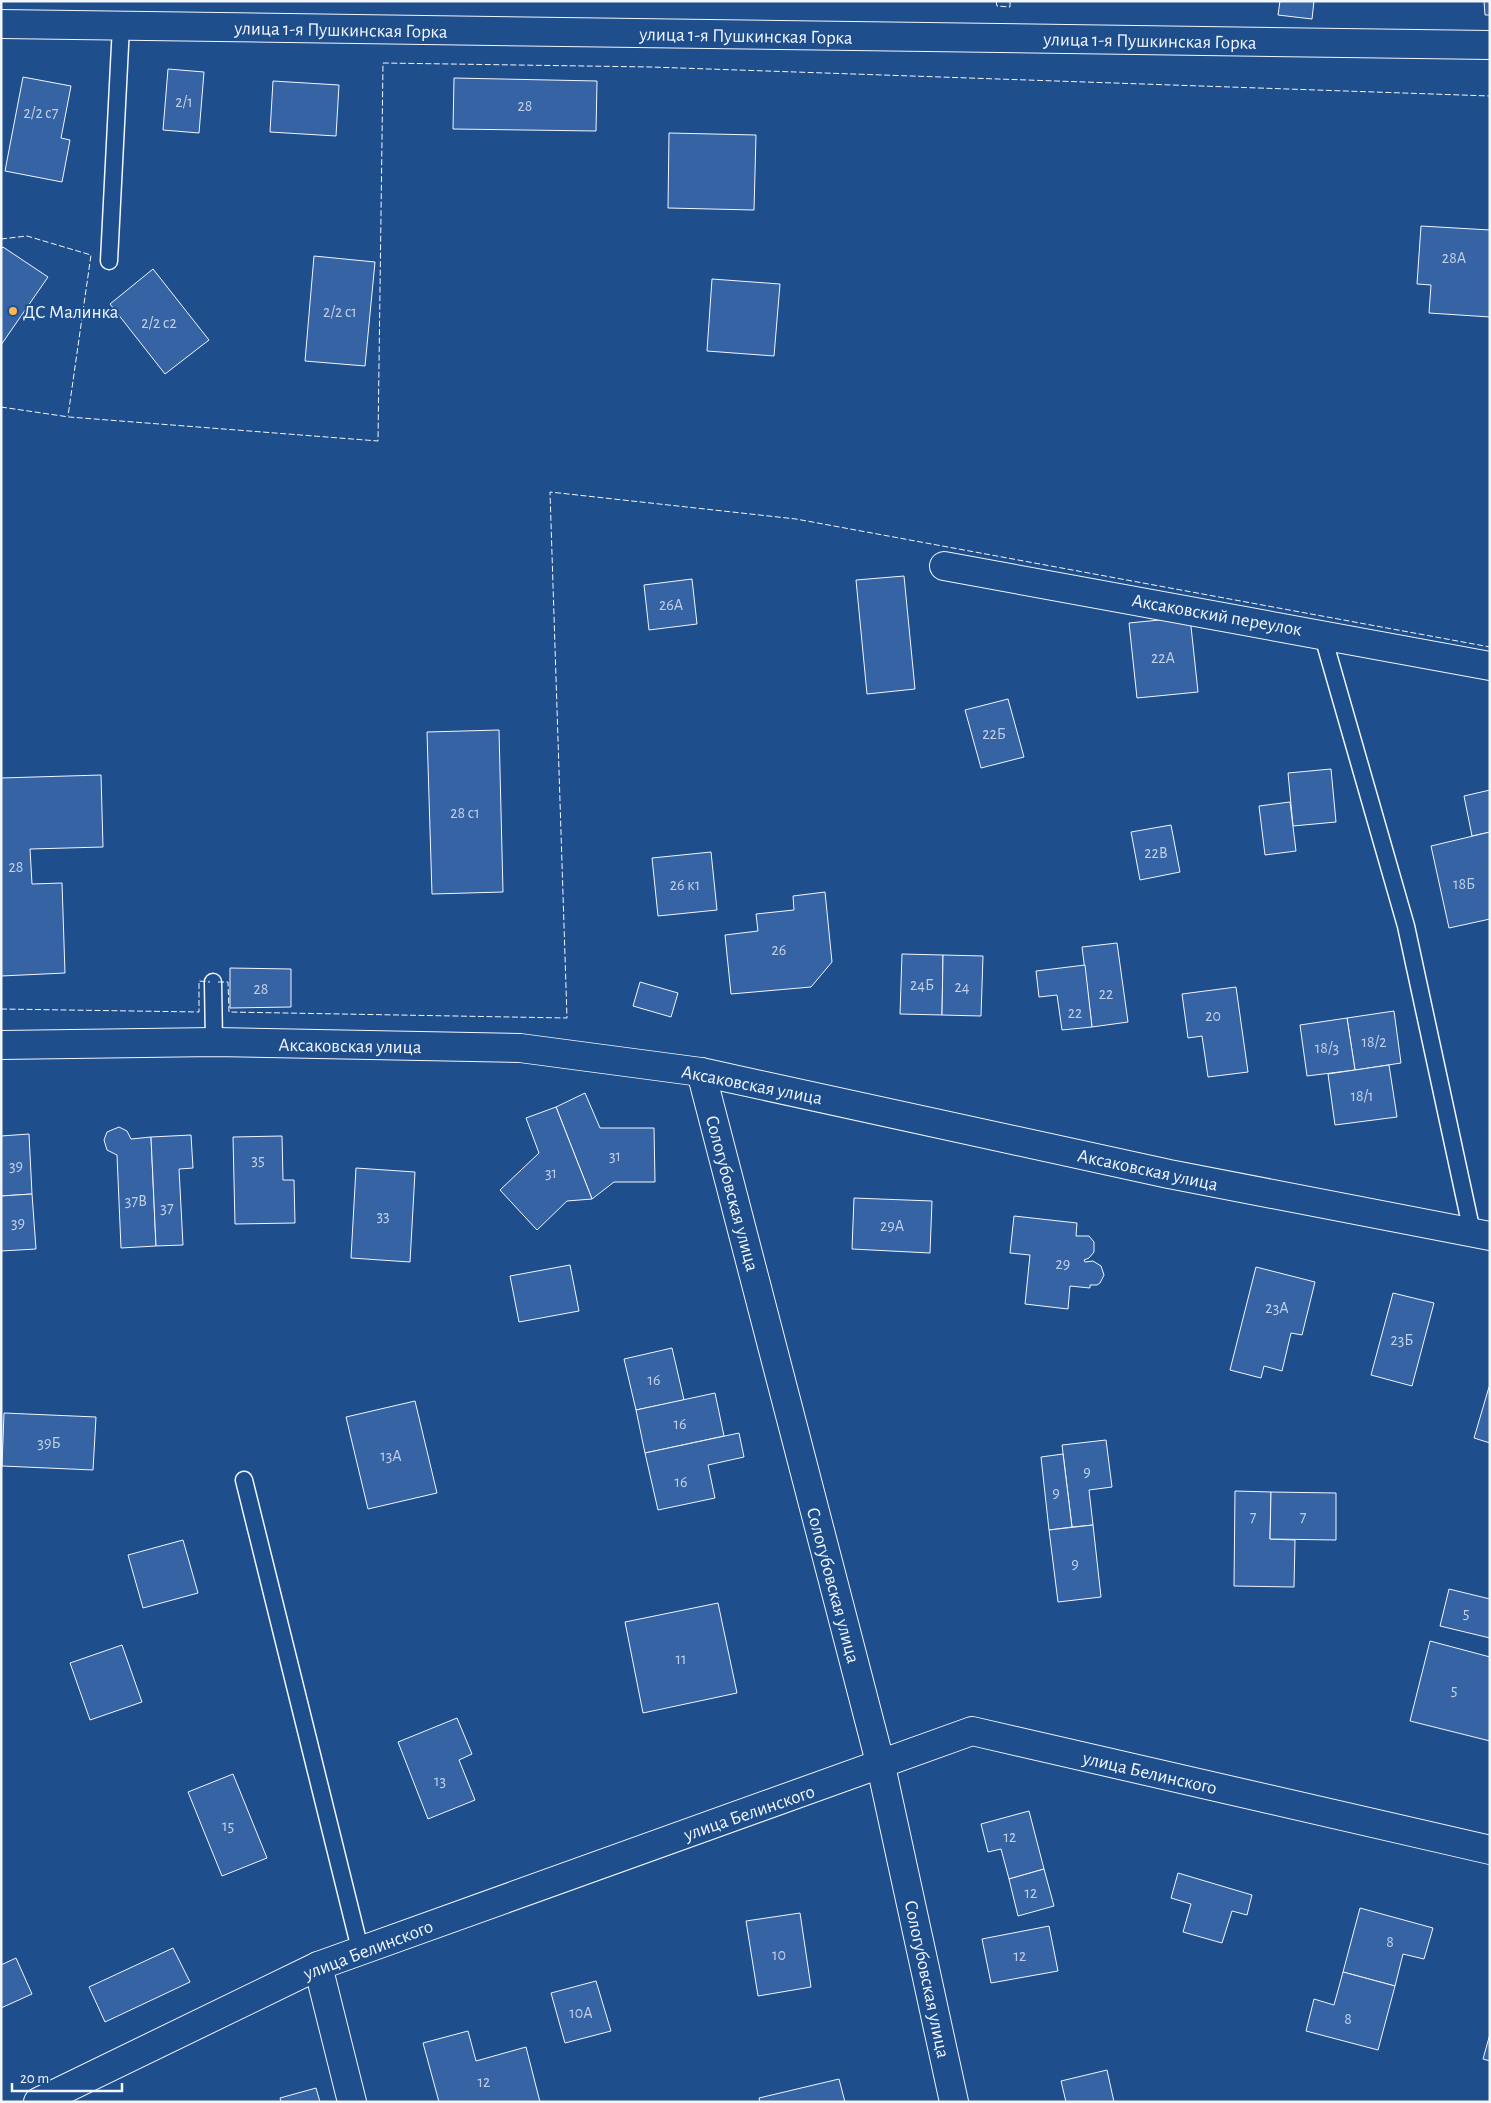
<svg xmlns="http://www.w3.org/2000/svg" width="1491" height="2103" font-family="'Alegreya Sans',sans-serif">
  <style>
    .building { fill: #3563a3; stroke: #f2f6ff }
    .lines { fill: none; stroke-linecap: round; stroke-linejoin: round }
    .service-casing { stroke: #f2f6ff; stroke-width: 19 }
    .minor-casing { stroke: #f2f6ff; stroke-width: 30 }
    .service { stroke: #1f4e8c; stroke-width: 16 }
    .minor { stroke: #1f4e8c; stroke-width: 28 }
    .fence { stroke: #f2f6ff; stroke-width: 1; stroke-dasharray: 6 2.5; stroke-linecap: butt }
    .poi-dot { fill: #ffb74d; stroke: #1f4e8c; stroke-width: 2 }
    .labels { text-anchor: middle; stroke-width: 4; stroke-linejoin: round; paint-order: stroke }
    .number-label { font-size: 16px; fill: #c3d1e8 }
    .street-label { font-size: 19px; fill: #f2f6ff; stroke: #1f4e8c }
    .poi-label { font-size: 19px; fill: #f2f6ff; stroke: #1f4e8c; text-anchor: start }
  </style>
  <rect width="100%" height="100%" fill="#1f4e8c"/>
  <!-- building -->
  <g class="building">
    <polygon points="1280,1 1314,1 1312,19 1278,15"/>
    <polygon points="1484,1 1490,1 1490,15 1485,15"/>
    <polygon points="168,69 204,72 199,133 163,130"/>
    <polygon points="23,77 71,86 61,138 70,140 62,182 5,171"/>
    <polygon points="454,78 597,81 596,131 453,129"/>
    <polygon points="273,81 339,85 336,136 270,132"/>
    <polygon points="669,133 756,135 754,210 668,208"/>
    <polygon points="1421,226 1490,230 1490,317 1429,313 1431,285 1417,284"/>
    <polygon points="3,247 48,277 1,345 1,249"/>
    <polygon points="314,256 375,262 365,366 305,361"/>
    <polygon points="153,269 209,340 165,374 110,304"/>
    <polygon points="712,279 780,284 774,356 707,351"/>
    <polygon points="904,576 915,689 867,694 856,580"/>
    <polygon points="692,579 697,624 649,630 644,585"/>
    <polygon points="1190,617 1198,692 1137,698 1129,623"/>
    <polygon points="1008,699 1024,757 981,768 965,710"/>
    <polygon points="499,730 503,892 432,894 427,732"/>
    <polygon points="1331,769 1336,822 1293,826 1288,773"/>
    <polygon points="101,775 103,847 30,849 32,884 62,883 65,973 1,976 1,778"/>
    <polygon points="1490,790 1490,832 1472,836 1464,796"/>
    <polygon points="1290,802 1296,851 1265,855 1259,806"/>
    <polygon points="1171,825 1180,872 1140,880 1131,832"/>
    <polygon points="1490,832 1490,919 1449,928 1431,846"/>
    <polygon points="711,852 717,910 658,916 652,858"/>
    <polygon points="825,892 832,962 811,987 731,994 725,935 758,931 756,914 794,910 793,896"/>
    <polygon points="1117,943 1128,1022 1092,1027 1082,947"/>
    <polygon points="902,954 943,955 942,1015 900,1014"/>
    <polygon points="943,955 983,956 981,1016 942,1015"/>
    <polygon points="1085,965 1092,1027 1062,1030 1057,995 1039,997 1036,971"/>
    <polygon points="230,968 291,969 291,1007 230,1008"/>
    <polygon points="640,982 678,993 671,1017 633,1006"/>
    <polygon points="1236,987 1248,1072 1208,1077 1202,1036 1188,1038 1182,994"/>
    <polygon points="1394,1011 1401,1063 1355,1070 1347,1018"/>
    <polygon points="1347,1018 1355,1070 1307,1076 1300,1025"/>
    <polygon points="1389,1065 1397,1117 1335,1125 1328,1074"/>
    <polygon points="585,1093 600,1128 654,1128 655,1182 614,1182 592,1199 556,1107"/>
    <polygon points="556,1107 592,1199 567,1201 537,1230 500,1190 539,1153 526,1118"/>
    <polygon points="119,1127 127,1131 131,1139 151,1137 156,1246 121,1248 117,1155 107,1150 104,1140 107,1132"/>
    <polygon points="29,1134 32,1194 1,1196 1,1136"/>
    <polygon points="191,1135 193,1168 179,1169 183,1245 156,1246 151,1137"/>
    <polygon points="282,1136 283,1180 294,1180 295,1223 235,1224 233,1137"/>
    <polygon points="356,1168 415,1172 410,1262 351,1258"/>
    <polygon points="32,1194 36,1249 1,1251 1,1196"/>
    <polygon points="854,1198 932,1201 930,1253 852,1249"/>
    <polygon points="1014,1216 1077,1223 1076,1236 1089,1236 1094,1242 1094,1252 1089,1258 1084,1260 1085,1262 1093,1261 1101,1266 1104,1275 1100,1283 1097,1285 1090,1285 1090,1288 1070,1286 1068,1309 1025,1304 1030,1255 1010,1253"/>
    <polygon points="570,1265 579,1311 519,1322 510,1276"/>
    <polygon points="1256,1267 1315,1282 1302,1335 1291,1333 1282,1371 1264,1366 1261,1378 1230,1370"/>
    <polygon points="1393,1293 1434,1303 1412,1386 1371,1375"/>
    <polygon points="672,1348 684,1400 636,1410 624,1359"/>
    <polygon points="1489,1387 1490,1388 1490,1443 1474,1438"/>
    <polygon points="715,1393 724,1436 645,1453 636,1410"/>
    <polygon points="415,1401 437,1493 368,1509 346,1417"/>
    <polygon points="4,1413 96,1417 93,1470 2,1466"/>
    <polygon points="739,1433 744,1457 708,1465 715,1498 658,1510 645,1453"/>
    <polygon points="1106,1440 1112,1487 1089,1490 1093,1525 1072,1527 1062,1445"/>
    <polygon points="1063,1454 1072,1527 1049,1530 1041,1457"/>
    <polygon points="1235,1491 1271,1492 1270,1539 1295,1540 1294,1587 1234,1586"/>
    <polygon points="1271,1492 1336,1493 1336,1540 1270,1539"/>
    <polygon points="1093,1525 1101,1597 1058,1602 1049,1530"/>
    <polygon points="183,1540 198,1593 143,1608 128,1555"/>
    <polygon points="1449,1589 1490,1599 1490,1638 1440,1626"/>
    <polygon points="718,1603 737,1693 643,1713 625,1622"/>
    <polygon points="1430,1641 1490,1657 1490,1741 1410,1721"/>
    <polygon points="122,1645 142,1702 90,1720 70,1663"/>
    <polygon points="457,1718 472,1754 459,1760 475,1800 428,1819 398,1742"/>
    <polygon points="233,1774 267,1858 222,1876 188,1792"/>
    <polygon points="1029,1811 1044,1869 1009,1879 1001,1849 988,1852 981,1824"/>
    <polygon points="1044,1869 1054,1906 1018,1916 1009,1879"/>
    <polygon points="1178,1873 1252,1895 1247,1915 1232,1911 1222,1943 1183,1932 1191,1904 1171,1898"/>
    <polygon points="1360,1908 1433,1928 1424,1959 1403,1954 1395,1986 1343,1972"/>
    <polygon points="800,1913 811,1987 758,1996 746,1921"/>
    <polygon points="1049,1926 1058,1971 991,1983 982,1939"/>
    <polygon points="173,1948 190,1982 105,2022 89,1987"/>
    <polygon points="16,1958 32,1994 1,2008 1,1965"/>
    <polygon points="1343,1972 1395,1986 1378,2050 1306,2031 1314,1999 1334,2005"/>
    <polygon points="596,1981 611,2031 565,2043 551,1993"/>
    <polygon points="468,2031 476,2061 526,2047 540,2102 439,2102 423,2043"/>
    <polygon points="1490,2034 1490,2061 1483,2059"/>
    <polygon points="1107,2070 1114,2102 1066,2102 1061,2081"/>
    <polygon points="839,2079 845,2102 760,2102 759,2098"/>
    <polygon points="316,2088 320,2102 281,2102 280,2098"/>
  </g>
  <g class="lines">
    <!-- service casing -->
    <g class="service-casing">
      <g id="service">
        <polyline points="109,261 121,26"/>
        <polyline points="1322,633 1406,926 1472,1232"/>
        <polyline points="213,982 214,1042"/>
        <polyline points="244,1480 360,1949"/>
      </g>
    </g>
    <!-- minor casing -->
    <g class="minor-casing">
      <g id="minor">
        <polyline points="1,24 1490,45"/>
        <polyline points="944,566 1490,666"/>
        <polyline points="1,1045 214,1042 520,1048 701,1072 1169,1174 1490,1236"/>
        <polyline points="701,1072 881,1766 954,2102"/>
        <polyline points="318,1966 352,2102"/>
        <polyline points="38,2102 318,1966 972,1731 1490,1850"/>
      </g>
    </g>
    <!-- service -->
    <use href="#service" class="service"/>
    <!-- minor -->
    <use href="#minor" class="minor"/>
    <!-- fence -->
    <g class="fence">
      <polyline points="996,1 997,6 1010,7 1010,1"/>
      <polyline points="1,239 27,236 91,255 68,416"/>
      <polyline points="1,407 69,417 378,441 383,63 651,67 1490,96"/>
      <polyline points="218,982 228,982 229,1012 567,1018 550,492 796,519 1490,647"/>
      <polyline points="1,1009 199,1012 199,981 210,982"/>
    </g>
  </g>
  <!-- markers -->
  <circle class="poi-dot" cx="13" cy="311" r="5"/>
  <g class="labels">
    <!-- number labels -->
    <g class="number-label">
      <text x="184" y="107">2/1</text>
      <text x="525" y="111">28</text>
      <text x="41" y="118">2/2 с7</text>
      <text x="1454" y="263">28А</text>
      <text x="340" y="317">2/2 с1</text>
      <text x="159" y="328">2/2 с2</text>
      <text x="671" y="610">26А</text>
      <text x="1163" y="663">22А</text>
      <text x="994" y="739">22Б</text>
      <text x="465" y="818">28 с1</text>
      <text x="1156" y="858">22В</text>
      <text x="16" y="872">28</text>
      <text x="1464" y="889">18Б</text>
      <text x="685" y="890">26 к1</text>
      <text x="779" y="955">26</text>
      <text x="922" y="990">24Б</text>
      <text x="962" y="992">24</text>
      <text x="261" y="994">28</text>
      <text x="1106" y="999">22</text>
      <text x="1075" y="1018">22</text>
      <text x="1213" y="1021">20</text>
      <text x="1374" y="1047">18/2</text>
      <text x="1327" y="1053">18/3</text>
      <text x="1362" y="1101">18/1</text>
      <text x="615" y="1161">31</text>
      <text x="258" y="1165">35</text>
      <text x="16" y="1171">39</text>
      <text x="551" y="1178">31</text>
      <text x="136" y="1206">37В</text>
      <text x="167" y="1213">37</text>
      <text x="383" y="1221">33</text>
      <text x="18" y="1228">39</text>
      <text x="892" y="1231">29А</text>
      <text x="1063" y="1269">29</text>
      <text x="1277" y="1313">23А</text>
      <text x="1402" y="1345">23Б</text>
      <text x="654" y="1385">16</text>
      <text x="680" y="1429">16</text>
      <text x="49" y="1448">39Б</text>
      <text x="391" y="1461">13А</text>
      <text x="1087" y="1477">9</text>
      <text x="681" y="1487">16</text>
      <text x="1056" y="1498">9</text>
      <text x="1253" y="1522">7</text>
      <text x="1303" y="1522">7</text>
      <text x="1075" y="1569">9</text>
      <text x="1466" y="1618">5</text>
      <text x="681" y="1664">11</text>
      <text x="1454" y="1695">5</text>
      <text x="440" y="1786">13</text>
      <text x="228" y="1831">15</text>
      <text x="1010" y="1842">12</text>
      <text x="1031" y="1898">12</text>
      <text x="1390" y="1947">8</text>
      <text x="779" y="1960">10</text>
      <text x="1020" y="1961">12</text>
      <text x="581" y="2018">10А</text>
      <text x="1348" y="2024">8</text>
      <text x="484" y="2087">12</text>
    </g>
    <!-- street labels -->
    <g class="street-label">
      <text transform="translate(341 29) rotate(1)" y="7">улица 1-я Пушкинская Горка</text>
      <text transform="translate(746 35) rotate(1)" y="7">улица 1-я Пушкинская Горка</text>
      <text transform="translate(1150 40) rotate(1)" y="7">улица 1-я Пушкинская Горка</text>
      <text transform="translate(1217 614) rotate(10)" y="7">Аксаковский переулок</text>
      <text transform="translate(350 1045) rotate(1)" y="7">Аксаковская улица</text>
      <text transform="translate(752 1084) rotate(11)" y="7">Аксаковская улица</text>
      <text transform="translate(1148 1169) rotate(12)" y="7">Аксаковская улица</text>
      <text transform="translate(733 1193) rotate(75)" y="7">Сологубовская улица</text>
      <text transform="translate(834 1585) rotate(75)" y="7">Сологубовская улица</text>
      <text transform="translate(1150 1772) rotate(13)" y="7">улица Белинского</text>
      <text transform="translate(749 1812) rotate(-19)" y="7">улица Белинского</text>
      <text transform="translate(368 1949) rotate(-21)" y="7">улица Белинского</text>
      <text transform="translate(928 1979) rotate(78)" y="7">Сологубовская улица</text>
    </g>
    <!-- poi labels -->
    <g class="poi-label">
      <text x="23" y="318">ДС Малинка</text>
    </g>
  </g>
  <!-- border -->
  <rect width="1491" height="2103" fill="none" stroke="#f2f6ff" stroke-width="5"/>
  <!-- scale -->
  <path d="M12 2083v8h110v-8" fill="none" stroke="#f2f6ff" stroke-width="2.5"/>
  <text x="20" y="2083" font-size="15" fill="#f2f6ff" stroke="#1f4e8c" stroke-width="4" paint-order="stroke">20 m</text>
</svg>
